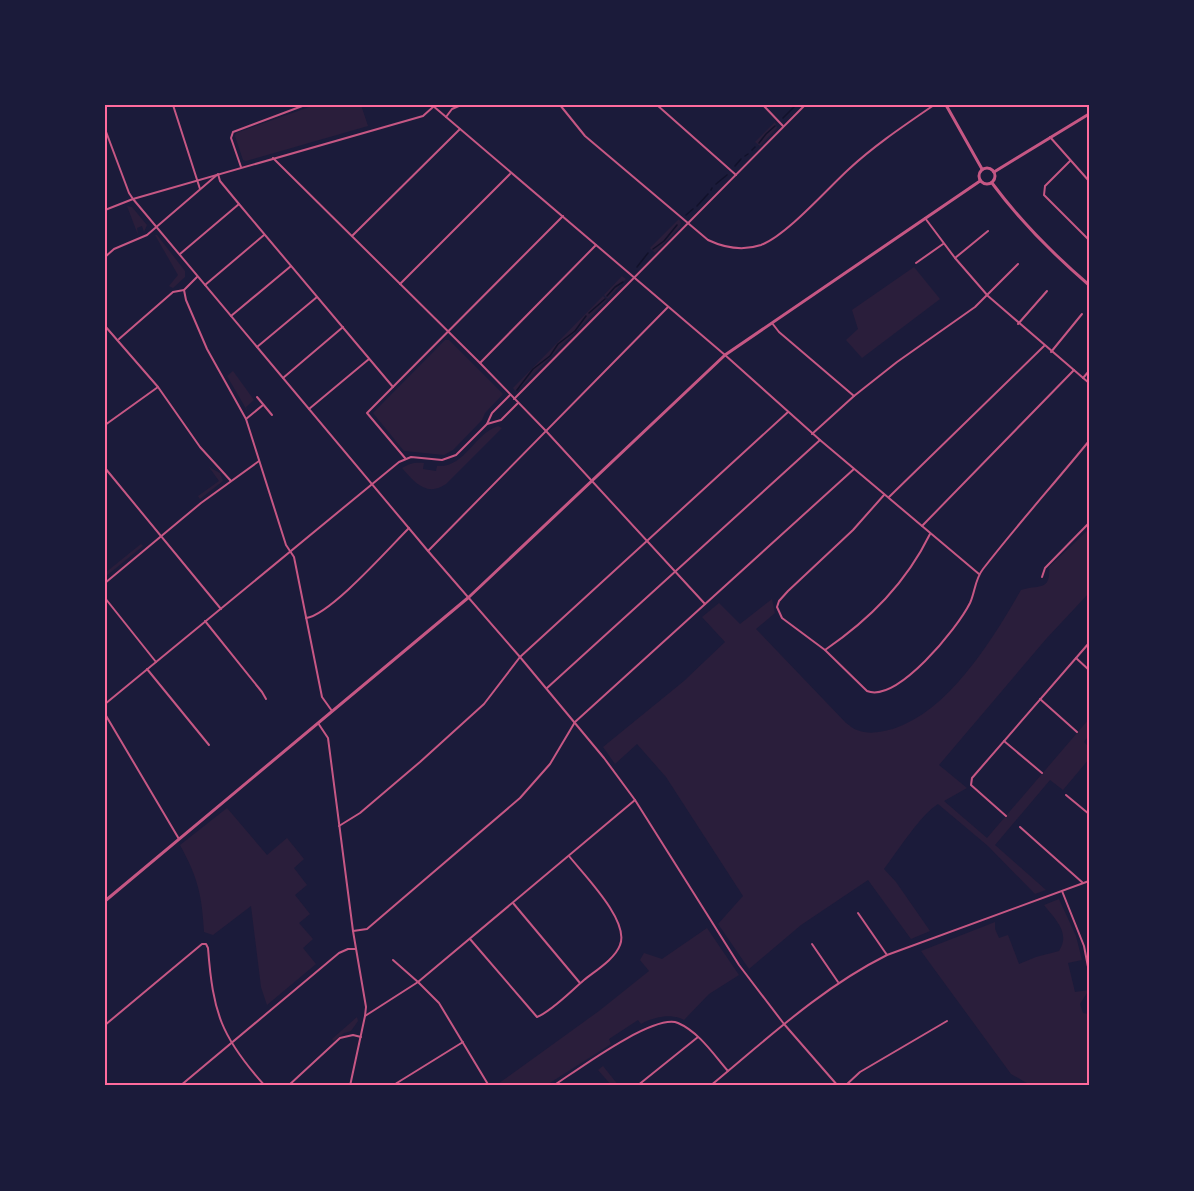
<svg xmlns="http://www.w3.org/2000/svg" width="1194" height="1191" font-family="'Times New Roman',serif">
  <style>
    .green { fill: #2a1e3b }
    .lines { fill: none; stroke-linecap: round; stroke-linejoin: round }
    .stream { stroke: #12122b; stroke-width: 1.5 }
    .pedestrian { stroke: #c65784; stroke-width: 2 }
    .minor { stroke: #c65784; stroke-width: 2 }
    .tertiary { stroke: #c65784; stroke-width: 3 }
    .neatline { fill: none; stroke: #ff6b9d; stroke-width: 2 }
  </style>
  <rect width="100%" height="100%" fill="#1b1b3a"/>
  <!-- green -->
  <g class="green">
    <polygon points="315,105 361,105 368,126 246,161 243,160 235,136 236,133"/>
    <polygon points="775,122 777,128 760,146 755,142"/>
    <polygon points="127,206 132,207 147,225 144,232 142,226 137,228 138,235"/>
    <polygon points="679,219 681,223 680,227 655,253 650,248"/>
    <polygon points="155,235 157,235 185,271 185,277 173,288 169,286 178,275"/>
    <polygon points="914,267 940,299 862,358 846,340 858,329 852,310"/>
    <polygon points="622,276 626,279 608,299 604,295"/>
    <polygon points="603,296 607,300 520,388 515,391 513,388"/>
    <polygon points="445,340 449,340 503,394 485,413 482,420 453,450 444,455 404,451 373,413"/>
    <polygon points="233,371 254,400 246,407 248,412 227,376"/>
    <path d="M498,426L502,428L446,484C427,497 415,483 402,468C410,463 415,462 424,463L423,469L436,471L437,466C465,468 474,434 498,426Z"/>
    <polygon points="209,467 220,473 223,481 200,499 198,496 219,481"/>
    <path d="M1089,529V593L1046,639L939,765L967,788L944,801L987,838L1089,719V735L1084,742L1089,747V759L1063,790L1050,780L995,845L1046,890L1035,894L988,846L938,804C921,814 897,852 884,869L896,882L930,931L911,939L868,880L801,925L749,969L718,924L743,896L666,777L637,744L615,764L603,747L684,681L725,642L702,617L719,603L740,624L772,599L775,613L756,629L846,723C849,725 853,729 857,730C869,735 881,732 893,729C950,710 992,640 1021,590C1038,584 1051,592 1049,567Z"/>
    <polygon points="141,544 143,546 105,577 105,573"/>
    <path d="M227,808L267,855L287,838L304,859L294,868L307,885L295,895L310,914L299,923L313,939L303,948L316,964L267,1005L261,987L251,906L213,935L204,932C202,895 198,878 180,845Z"/>
    <path d="M1059,899L1076,936L1082,960L1068,963L1075,992L1089,990L1080,1004L1083,1013L1089,1014V1086H1032L1011,1074L921,951L995,922V929L999,938L1008,935L1019,964L1036,957L1059,951C1071,933 1055,919 1044,905Z"/>
    <path d="M707,928L739,975L709,994L684,1020C671,1013 654,1017 641,1024L638,1020L609,1039L611,1044L545,1086H495L599,1011L649,971L640,960L644,953L662,959Z"/>
    <polygon points="357,1017 358,1021 351,1031 344,1033 334,1041 332,1039"/>
    <polygon points="603,1066 619,1086 612,1086 598,1070"/>
  </g>
  <g class="lines">
    <!-- stream -->
    <g class="stream">
      <polyline points="783,118 796,105"/>
      <polyline points="759,143 766,134 775,126"/>
      <polyline points="752,150 755,147"/>
      <polyline points="745,156 748,154"/>
      <polyline points="735,166 741,159"/>
      <polyline points="716,184 727,175"/>
      <polyline points="711,190 712,188"/>
      <polyline points="697,206 708,194"/>
      <polyline points="686,215 693,209"/>
      <polyline points="653,249 664,241 677,225"/>
      <polyline points="637,267 648,253"/>
      <polyline points="607,296 615,287 623,282"/>
      <polyline points="589,313 605,299"/>
      <polyline points="517,390 533,369 550,356 558,344 575,331 586,316"/>
    </g>
    <!-- pedestrian -->
    <g class="pedestrian">
      <polyline points="916,263 943,244"/>
      <polyline points="393,960 418,982"/>
    </g>
    <!-- minor -->
    <g class="minor">
      <polyline points="173,105 200,189"/>
      <polyline points="432,105 725,355 820,440 979,574"/>
      <path d="M560,105L585,136L708,240C725,248 743,251 761,245C787,235 827,189 849,169C875,145 905,125 934,105"/>
      <polyline points="657,105 736,175"/>
      <polyline points="763,105 783,126"/>
      <polyline points="446,117 452,109 461,105"/>
      <polyline points="105,129 129,193 133,199 428,551 520,657 604,758 635,800 739,965 784,1024 838,1086"/>
      <polyline points="1050,137 1089,181"/>
      <polyline points="273,158 480,363 546,431 705,604"/>
      <polyline points="1070,161 1045,186 1044,195 1089,240"/>
      <polyline points="241,167 231,138 233,132 305,105"/>
      <polyline points="105,210 133,199 423,116 433,107"/>
      <polyline points="925,218 955,258 988,296 1089,383"/>
      <polyline points="352,236 460,129"/>
      <polyline points="180,254 239,204"/>
      <polyline points="105,257 114,249 147,235 218,174 220,181 239,204 393,387"/>
      <polyline points="955,258 988,231"/>
      <polyline points="400,284 510,174"/>
      <polyline points="205,285 264,235"/>
      <polyline points="184,290 186,300 207,349 246,419 286,545 294,557 322,697 332,711"/>
      <polyline points="231,316 291,266"/>
      <polyline points="772,323 779,332 854,396"/>
      <polyline points="1018,324 1047,291"/>
      <polyline points="105,326 158,387 200,447 231,481"/>
      <polyline points="119,339 173,292 184,290 197,277"/>
      <polyline points="257,347 317,297"/>
      <polyline points="1051,352 1082,314"/>
      <polyline points="480,363 596,245"/>
      <polyline points="283,378 343,327"/>
      <polyline points="1083,378 1089,371"/>
      <polyline points="257,397 272,415"/>
      <polyline points="514,399 805,105"/>
      <polyline points="309,409 369,359"/>
      <polyline points="246,419 263,405"/>
      <polyline points="487,424 501,420 518,403"/>
      <polyline points="105,425 158,387"/>
      <polyline points="812,434 854,396 897,362 975,307 1018,264"/>
      <polyline points="405,458 367,413 563,216"/>
      <polyline points="105,468 221,609"/>
      <path d="M884,495L853,530L788,591L779,601L777,607L782,618L825,650L867,691C897,703 957,629 970,603C975,592 975,579 983,569C1017,525 1054,484 1089,441"/>
      <polyline points="889,497 1044,346"/>
      <polyline points="922,526 1074,370"/>
      <polyline points="428,551 668,307"/>
      <polyline points="1042,577 1045,568 1089,523"/>
      <polyline points="105,583 201,503 259,461"/>
      <polyline points="105,598 156,662"/>
      <path d="M306,618C330,615 389,548 409,528"/>
      <polyline points="205,621 262,692 266,699"/>
      <path d="M825,650C870,619 906,583 930,534"/>
      <polyline points="1076,658 1089,670"/>
      <polyline points="147,669 209,745"/>
      <polyline points="547,688 820,440"/>
      <polyline points="1040,699 1077,732"/>
      <polyline points="105,704 399,462 411,457 442,460 456,455 487,424 492,413 510,395"/>
      <polyline points="105,714 179,839"/>
      <polyline points="318,723 328,738 353,931 366,1007 365,1016 350,1086"/>
      <polyline points="1004,741 1042,773"/>
      <polyline points="1066,795 1089,814"/>
      <polyline points="1006,816 971,785 972,778 1089,643"/>
      <polyline points="339,826 360,813 420,762 484,704 520,657 788,412"/>
      <polyline points="1020,827 1083,883"/>
      <polyline points="1062,891 1084,946 1089,972"/>
      <polyline points="513,903 580,983"/>
      <polyline points="858,913 887,955"/>
      <polyline points="353,931 367,929 520,798 550,764 575,722 854,469"/>
      <path d="M470,939L537,1017C552,1011 571,991 584,980C595,971 615,959 620,945C630,921 584,875 569,856"/>
      <polyline points="812,944 838,982"/>
      <polyline points="418,982 439,1003 489,1086"/>
      <polyline points="365,1016 418,982 635,800"/>
      <path d="M105,1025L202,944H206L208,948C213,1013 221,1037 265,1086"/>
      <polyline points="180,1086 339,953 348,949 356,949"/>
      <polyline points="288,1086 340,1038 353,1035 361,1037"/>
      <polyline points="392,1086 463,1042"/>
      <path d="M553,1086C576,1071 654,1013 678,1023C699,1032 714,1055 728,1071"/>
      <polyline points="637,1086 698,1037"/>
      <path d="M710,1086C767,1039 821,988 887,955L1089,881"/>
      <polyline points="845,1086 860,1072 947,1021"/>
      <polyline points="996,1086 997,1085"/>
    </g>
    <!-- tertiary -->
    <g class="tertiary">
      <polyline points="946,105 982,169"/>
      <circle cx="987" cy="176" r="8"/>
      <polyline points="994,172 1089,114"/>
      <path d="M992,183C1021,222 1053,254 1089,285"/>
      <polyline points="105,901 469,597 725,355 980,181"/>
    </g>
  </g>
  <!-- border -->
  <rect width="1194" height="1191" fill="none" stroke="#1b1b3a" stroke-width="213"/>
  <rect x="106" y="106" width="982" height="978" class="neatline"/>
</svg>
